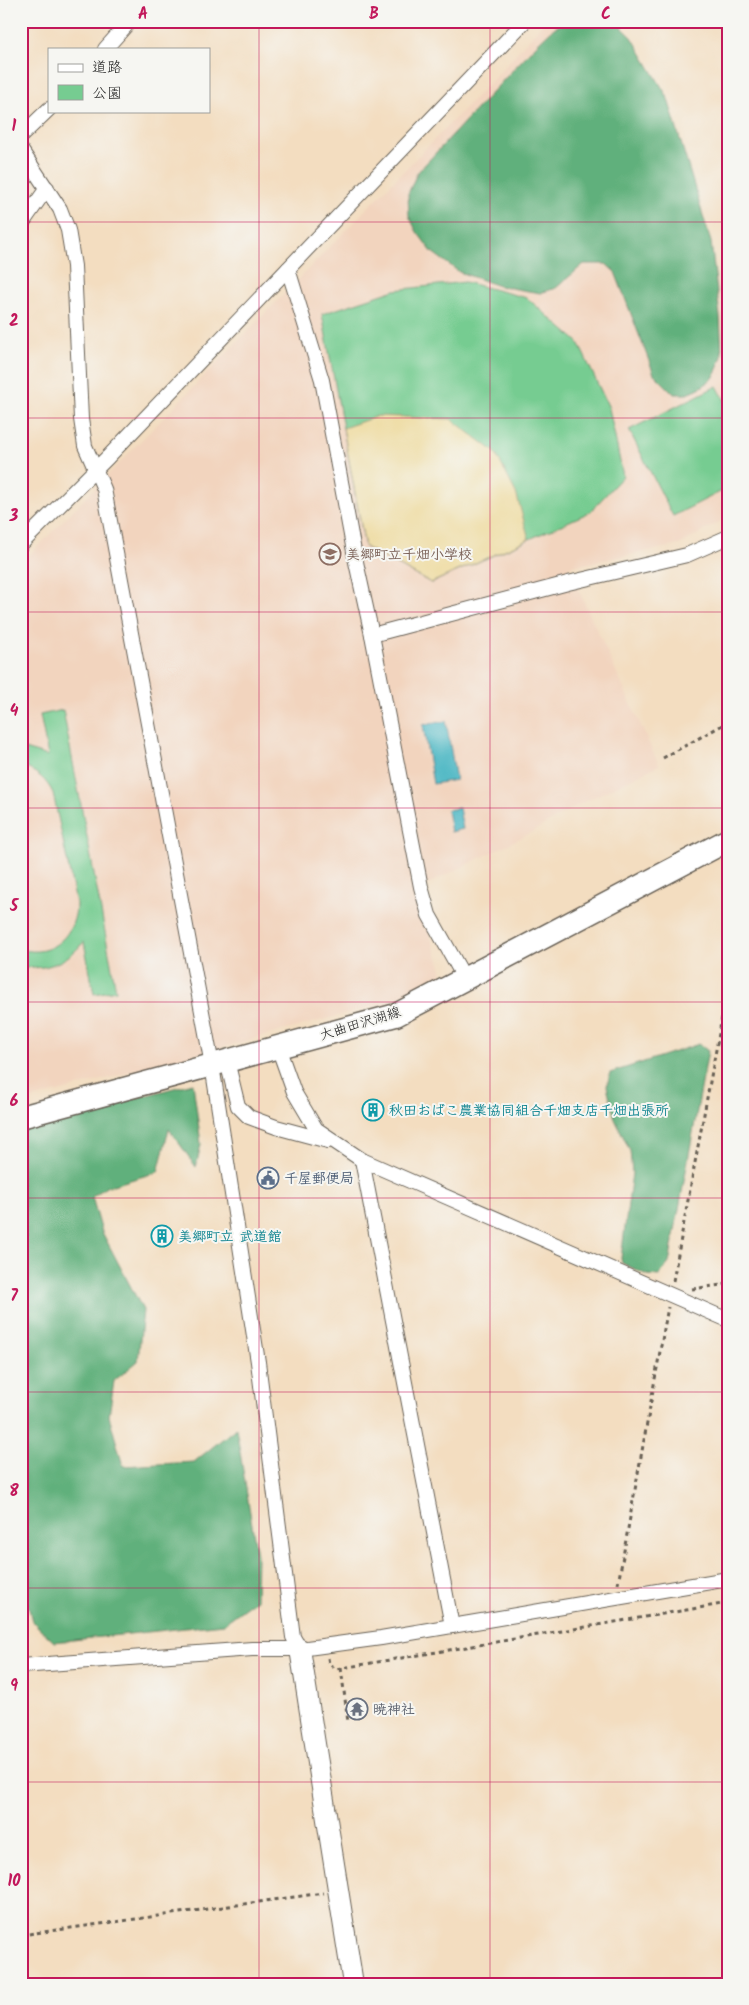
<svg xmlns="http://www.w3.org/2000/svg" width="749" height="2005" font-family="Kalam,'Klee One',sans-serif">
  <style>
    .built { fill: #f2d4be }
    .green { fill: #76cc91; stroke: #497456 }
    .forest { fill: #60b07b; stroke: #3e664c }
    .sand { fill: #eeda9e; stroke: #857b5d }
    .water { fill: #48b6c3; stroke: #326970 }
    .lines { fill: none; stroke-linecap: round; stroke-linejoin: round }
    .street-casing { stroke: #676055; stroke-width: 16 }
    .secondary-casing { stroke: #676055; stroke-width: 22 }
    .primary-casing { stroke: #676055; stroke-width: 25 }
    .path { stroke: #676055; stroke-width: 3; stroke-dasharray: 4 4; stroke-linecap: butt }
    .street { stroke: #fff; stroke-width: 14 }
    .secondary { stroke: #fff; stroke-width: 20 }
    .primary { stroke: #fff; stroke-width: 22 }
    .grid { fill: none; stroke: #c2185b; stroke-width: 1; stroke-opacity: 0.55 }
    .labels { text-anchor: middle; stroke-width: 4; stroke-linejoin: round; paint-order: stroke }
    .education-label { font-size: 14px; font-weight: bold; fill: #785e54; stroke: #f6f6f2; text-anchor: start }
    .street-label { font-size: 14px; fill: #1c1c1c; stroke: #f6f6f2 }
    .culture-label { font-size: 14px; font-weight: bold; fill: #0d838f; stroke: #f6f6f2; text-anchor: start }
    .service-label { font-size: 14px; font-weight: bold; fill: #4e5e75; stroke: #f6f6f2; text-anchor: start }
    .worship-label { font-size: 14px; font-weight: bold; fill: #5b616d; stroke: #f6f6f2; text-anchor: start }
    .neatline { fill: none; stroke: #c2185b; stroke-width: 2 }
    .grid-label { font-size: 16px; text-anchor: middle; font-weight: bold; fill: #c2185b }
  </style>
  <rect width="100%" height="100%" fill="#f6f6f2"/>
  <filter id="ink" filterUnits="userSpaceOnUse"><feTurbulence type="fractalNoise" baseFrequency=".02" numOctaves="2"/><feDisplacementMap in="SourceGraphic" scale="10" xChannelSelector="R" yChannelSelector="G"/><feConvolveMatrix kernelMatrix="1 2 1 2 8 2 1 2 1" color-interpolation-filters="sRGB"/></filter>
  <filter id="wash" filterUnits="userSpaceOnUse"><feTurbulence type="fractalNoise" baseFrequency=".0096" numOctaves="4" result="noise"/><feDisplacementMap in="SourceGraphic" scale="20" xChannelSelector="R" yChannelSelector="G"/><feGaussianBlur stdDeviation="1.12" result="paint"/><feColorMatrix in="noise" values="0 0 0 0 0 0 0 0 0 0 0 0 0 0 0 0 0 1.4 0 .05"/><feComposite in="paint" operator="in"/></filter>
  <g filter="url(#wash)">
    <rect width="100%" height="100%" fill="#f3ddc0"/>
    <!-- built -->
    <polygon class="built" points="545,21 587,21 728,300 728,517 679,545 568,567 659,765 580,804 530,833 414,891 442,969 439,980 433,990 21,1102 21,564 499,73"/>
    <!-- green -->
    <g class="green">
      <polygon points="465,282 527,298 578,342 609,408 623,476 590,512 431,583 365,547 322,314 395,290"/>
      <polygon points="717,386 728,406 728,488 673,516 629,430"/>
      <path d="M63,710L116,990L94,994L84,942C67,961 47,972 21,966V949C52,959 77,933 76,903L53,793C46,779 36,771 21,766V748L48,756L40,715Z"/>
    </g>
    <!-- forest -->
    <g class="forest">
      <polygon points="569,21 615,21 632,37 667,96 711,242 720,317 722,356 714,377 703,386 687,394 674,394 654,374 615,272 606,264 584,264 556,288 540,293 499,286 459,272 432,252 417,232 409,216 408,194 417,173 537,44 554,28"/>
      <polygon points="699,1044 708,1051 669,1263 659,1276 647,1275 622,1263 621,1258 632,1173 630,1151 615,1119 607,1086 610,1073"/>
      <polygon points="193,1083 201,1144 196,1167 169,1129 158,1172 106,1187 92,1197 102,1232 143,1310 138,1361 114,1381 109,1416 123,1466 194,1462 236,1428 257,1555 256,1600 223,1624 54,1642 32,1621 21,1577 21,1128"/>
    </g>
    <!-- sand -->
    <polygon class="sand" points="378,416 451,419 495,452 516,493 529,539 431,583 365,547 343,428"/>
    <!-- water -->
    <g class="water">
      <polygon points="446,721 456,780 433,784 423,725"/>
      <polygon points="459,808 463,829 451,832 447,810"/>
    </g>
  </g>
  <g filter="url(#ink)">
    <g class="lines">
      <!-- street casing -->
      <g class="street-casing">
        <g id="street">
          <polyline points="105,49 130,21"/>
          <polyline points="21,136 49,109"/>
          <polyline points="21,150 60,209 68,230 74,266 81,419 85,446 104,489 212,1065 258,1362 293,1637 300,1649"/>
          <polyline points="21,225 47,188"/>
          <polyline points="288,269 322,380 356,562 372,635 421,887 429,915 465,979"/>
          <polyline points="21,544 108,457 525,21"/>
          <polyline points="372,635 568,583 687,555 728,537"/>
          <polyline points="278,1047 294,1092 316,1129 362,1160 728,1320"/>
          <polyline points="227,1061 238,1106 249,1117 276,1127 328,1141"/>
          <polyline points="362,1160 452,1626"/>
          <polyline points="21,1666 252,1649 300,1649 381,1638 728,1579"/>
        </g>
      </g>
      <!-- secondary casing -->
      <g class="secondary-casing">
        <polyline id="secondary" points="300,1649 353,1984"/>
      </g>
      <!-- primary casing -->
      <g class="primary-casing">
        <polyline id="primary" points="21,1117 396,1015 728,840"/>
      </g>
      <!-- path -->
      <g class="path">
        <polyline points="663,758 728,722"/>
        <polyline points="673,1281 728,985"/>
        <polyline points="692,1289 728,1284"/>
        <polyline points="618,1584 668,1307"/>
        <polyline points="328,1658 329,1664 336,1669 728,1603"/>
        <polyline points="341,1668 348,1722"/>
        <polyline points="21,1935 323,1893"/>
      </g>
      <!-- street -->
      <use href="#street" class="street"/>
      <!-- secondary -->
      <use href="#secondary" class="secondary"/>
      <!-- primary -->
      <use href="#primary" class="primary"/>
    </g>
  </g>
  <!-- grid -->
  <path class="grid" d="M259,21V1984M490,21V1984M21,222H728M21,418H728M21,612H728M21,808H728M21,1002H728M21,1198H728M21,1392H728M21,1588H728M21,1782H728"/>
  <!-- icons -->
  <defs>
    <g id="school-ring" transform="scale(1.125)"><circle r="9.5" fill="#f6f6f2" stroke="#8d6e63" stroke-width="1.5"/><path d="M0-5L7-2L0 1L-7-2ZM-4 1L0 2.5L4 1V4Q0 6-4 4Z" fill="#8d6e63"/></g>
    <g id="building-ring" transform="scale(1.125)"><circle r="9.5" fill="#f6f6f2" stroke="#0f9aa8" stroke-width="1.5"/><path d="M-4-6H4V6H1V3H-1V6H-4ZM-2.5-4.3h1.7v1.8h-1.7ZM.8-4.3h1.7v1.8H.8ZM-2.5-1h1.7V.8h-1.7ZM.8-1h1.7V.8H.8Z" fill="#0f9aa8"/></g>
    <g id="civic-ring" transform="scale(1.125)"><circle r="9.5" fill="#f6f6f2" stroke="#5c6f8a" stroke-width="1.5"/><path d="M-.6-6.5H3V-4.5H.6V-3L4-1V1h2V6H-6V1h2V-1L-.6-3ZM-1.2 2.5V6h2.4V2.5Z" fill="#5c6f8a"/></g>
    <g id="temple-ring" transform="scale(1.125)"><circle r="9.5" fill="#f6f6f2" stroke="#6b7280" stroke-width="1.5"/><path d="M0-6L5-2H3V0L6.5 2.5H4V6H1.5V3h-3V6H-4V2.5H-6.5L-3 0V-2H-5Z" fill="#6b7280"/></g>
  </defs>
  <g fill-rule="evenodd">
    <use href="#school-ring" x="330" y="554"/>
    <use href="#building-ring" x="373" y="1110"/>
    <use href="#civic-ring" x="268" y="1178"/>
    <use href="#building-ring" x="162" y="1236"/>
    <use href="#temple-ring" x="357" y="1709"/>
  </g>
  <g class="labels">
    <!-- education labels -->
    <g class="education-label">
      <text x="346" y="559">美郷町立千畑小学校</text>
    </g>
    <!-- street labels -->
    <g class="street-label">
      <text transform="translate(360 1023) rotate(-17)" y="5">大曲田沢湖線</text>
    </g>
    <!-- culture labels -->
    <g class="culture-label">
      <text x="389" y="1115">秋田おばこ農業協同組合千畑支店千畑出張所</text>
      <text x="178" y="1241">美郷町立 武道館</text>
    </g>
    <!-- service labels -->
    <g class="service-label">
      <text x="284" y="1183">千屋郵便局</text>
    </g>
    <!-- worship labels -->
    <g class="worship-label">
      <text x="373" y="1714">暁神社</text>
    </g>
  </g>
  <!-- margin -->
  <rect width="749" height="2005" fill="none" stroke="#f6f6f2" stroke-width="55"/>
  <!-- legend -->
  <rect x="48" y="48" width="162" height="65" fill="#f6f6f2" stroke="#9f9f9c"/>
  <rect x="58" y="64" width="25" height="8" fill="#ffffff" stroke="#9f9f9c"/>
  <text x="92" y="72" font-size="15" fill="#1c1c1c">道路</text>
  <rect x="58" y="85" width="25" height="15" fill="#76cc91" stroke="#9f9f9c"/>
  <text x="92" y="98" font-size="15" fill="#1c1c1c">公園</text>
  <rect x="28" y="28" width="694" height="1950" class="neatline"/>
  <g class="grid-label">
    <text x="143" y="19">A</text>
    <text x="374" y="19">B</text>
    <text x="606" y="19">C</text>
    <text x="14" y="131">1</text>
    <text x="14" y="326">2</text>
    <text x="14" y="521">3</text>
    <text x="14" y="716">4</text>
    <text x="14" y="911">5</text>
    <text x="14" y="1106">6</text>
    <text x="14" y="1301">7</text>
    <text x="14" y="1496">8</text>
    <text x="14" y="1691">9</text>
    <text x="14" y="1886">10</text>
  </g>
</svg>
